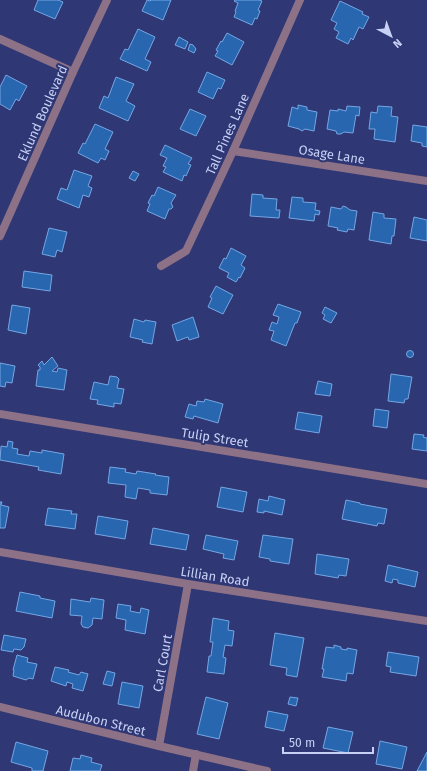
<svg xmlns="http://www.w3.org/2000/svg" width="427" height="771" font-family="'Fira Sans',sans-serif">
  <style>
    .building { fill: #2867b0; stroke: #75a6e3 }
    .lines { fill: none; stroke-linecap: round; stroke-linejoin: round }
    .street { stroke: #8d7186; stroke-width: 8 }
    .labels { text-anchor: middle; stroke-width: 4; stroke-linejoin: round; paint-order: stroke }
    .street-label { font-size: 13px; fill: #c8d1f5; stroke: #2f3774 }
  </style>
  <rect width="100%" height="100%" fill="#2f3774"/>
  <!-- building -->
  <g class="building">
    <polygon points="38,0 58,0 63,2 55,19 34,10"/>
    <polygon points="147,0 150,1 151,0 171,0 163,20 142,11"/>
    <polygon points="235,0 259,0 262,1 258,10 260,11 257,19 255,18 252,25 234,17 236,12 235,11 238,3 234,1"/>
    <polygon points="340,1 363,12 362,14 369,17 363,29 359,27 353,40 351,38 348,44 336,38 339,32 334,29 337,23 331,20"/>
    <polygon points="138,29 155,37 145,59 151,62 147,71 120,59 125,49 128,50"/>
    <polygon points="227,33 244,42 232,65 215,56 218,51 216,50 221,41 222,42"/>
    <polygon points="179,37 188,42 185,49 175,45"/>
    <polygon points="190,44 193,45 196,49 194,53 188,50"/>
    <polygon points="207,72 225,80 221,89 218,88 213,99 198,92"/>
    <polygon points="6,75 27,86 19,101 16,99 10,110 0,104 0,87"/>
    <polygon points="116,77 134,84 126,101 135,106 128,121 99,108 104,96 108,98"/>
    <polygon points="298,105 307,107 307,110 317,112 314,131 305,129 302,131 299,129 288,126 292,107 298,109"/>
    <polygon points="347,106 360,107 359,116 356,115 353,133 344,132 341,134 337,134 336,131 327,129 330,110 338,111 338,109 346,111"/>
    <polygon points="378,106 392,107 391,116 398,117 395,142 374,139 375,129 369,129 371,112 377,113"/>
    <polygon points="190,109 206,116 196,136 180,129"/>
    <polygon points="95,124 113,132 105,149 109,151 105,160 101,158 98,163 78,153 83,143 85,144"/>
    <polygon points="413,125 427,127 427,147 422,146 422,143 411,141"/>
    <polygon points="165,145 192,158 188,164 191,165 186,176 184,175 182,181 163,172 166,167 163,166 167,158 160,155"/>
    <polygon points="74,170 92,176 88,186 92,188 89,197 83,195 79,208 57,199 61,188 67,190"/>
    <polygon points="133,171 139,174 135,181 129,178"/>
    <polygon points="158,187 176,195 171,203 173,207 171,209 169,209 165,219 147,211 150,204 148,203 152,195 154,196"/>
    <polygon points="252,194 263,195 263,198 277,199 276,210 280,210 279,218 250,216"/>
    <polygon points="292,197 303,198 303,202 316,203 315,210 320,211 319,215 315,214 314,221 289,218"/>
    <polygon points="343,206 346,207 350,210 357,211 354,230 348,229 347,232 337,230 338,228 328,226 331,207 341,209"/>
    <polygon points="373,212 384,214 384,218 396,219 394,236 392,236 391,244 369,240"/>
    <polygon points="414,217 427,220 427,241 410,238"/>
    <polygon points="49,228 67,232 62,252 57,250 55,257 42,254"/>
    <polygon points="231,248 246,256 241,265 245,268 240,278 239,277 236,282 227,277 229,273 219,268 224,258 226,259"/>
    <polygon points="24,271 52,275 50,291 22,287"/>
    <polygon points="216,286 233,295 223,314 208,307 212,298 210,297"/>
    <polygon points="278,304 301,312 297,323 295,323 286,346 271,340 274,331 269,330 272,322 277,324 279,317 273,315"/>
    <polygon points="12,305 30,308 26,334 8,330"/>
    <polygon points="325,307 337,313 331,323 323,319 325,315 322,313"/>
    <polygon points="193,317 198,333 199,337 189,340 188,337 177,341 172,325"/>
    <polygon points="134,319 144,322 145,320 156,322 152,344 142,342 143,340 130,337"/>
    <circle cx="410" cy="354" r="3.5"/>
    <polygon points="52,357 58,366 52,371 57,372 58,368 67,370 64,390 36,386 38,370 40,370 40,367 38,365 42,361 44,365"/>
    <polygon points="0,363 15,366 12,383 6,382 5,387 0,386"/>
    <polygon points="391,374 412,377 408,399 405,399 404,403 388,401"/>
    <polygon points="110,376 117,377 119,379 117,388 124,389 121,404 114,403 114,407 97,404 98,400 90,399 94,382 108,385"/>
    <polygon points="318,381 332,384 330,396 315,394"/>
    <polygon points="205,399 223,404 218,423 194,416 193,419 185,417 189,404 196,406 197,401 204,402"/>
    <polygon points="375,409 389,411 387,428 373,426"/>
    <polygon points="298,412 322,416 319,433 295,429"/>
    <polygon points="414,434 424,435 423,437 427,438 427,451 412,449"/>
    <polygon points="8,441 13,442 12,448 18,449 17,454 29,456 30,451 42,453 42,450 64,454 61,474 38,470 39,467 0,460 1,446 7,447"/>
    <polygon points="110,467 126,469 125,472 136,474 137,471 156,474 155,475 169,477 167,495 150,493 150,490 138,488 136,499 125,497 126,485 108,483"/>
    <polygon points="221,487 247,492 243,512 217,507"/>
    <polygon points="269,496 285,500 282,515 264,511 264,513 257,512 259,499 268,501"/>
    <polygon points="346,500 360,503 360,504 387,509 384,524 378,523 377,526 342,519"/>
    <polygon points="0,502 2,502 1,505 9,507 5,528 0,528"/>
    <polygon points="48,508 72,511 71,514 77,514 75,529 45,525"/>
    <polygon points="98,516 128,521 125,539 95,534"/>
    <polygon points="153,528 189,535 186,550 150,544"/>
    <polygon points="206,535 238,541 234,560 223,558 224,554 203,549"/>
    <polygon points="263,535 293,539 289,564 270,561 270,559 259,557"/>
    <polygon points="317,554 349,559 346,576 339,575 338,578 315,574"/>
    <polygon points="388,565 418,572 415,587 398,583 398,580 393,579 392,583 385,581"/>
    <polygon points="20,592 40,596 40,598 55,601 52,618 16,611"/>
    <polygon points="91,598 104,600 102,619 93,618 92,625 88,628 83,627 81,624 82,616 70,615 71,599 90,602"/>
    <polygon points="118,604 131,606 130,611 140,613 141,608 149,610 145,634 125,630 126,620 116,618"/>
    <polygon points="213,618 229,621 228,630 234,631 232,646 225,645 223,657 226,658 224,674 207,672 209,656 211,656 213,642 210,642"/>
    <polygon points="275,633 304,638 297,677 286,675 287,668 270,665"/>
    <polygon points="4,635 26,639 24,647 21,650 14,649 13,652 1,650"/>
    <polygon points="334,645 341,647 341,649 347,650 347,648 357,650 353,674 347,673 346,681 322,677 324,669 322,669 326,647 334,648"/>
    <polygon points="388,652 419,657 416,676 390,672 391,667 386,666"/>
    <polygon points="17,655 28,658 27,662 37,664 33,679 29,678 26,680 13,676 14,670 13,670"/>
    <polygon points="55,667 69,670 68,672 79,675 81,672 88,674 83,691 72,688 73,684 67,682 66,686 51,681"/>
    <polygon points="107,671 115,673 112,686 103,684"/>
    <polygon points="122,682 143,686 139,708 118,704"/>
    <polygon points="206,697 228,703 219,739 197,734"/>
    <polygon points="290,697 298,698 296,706 288,704"/>
    <polygon points="268,711 288,715 284,731 265,727"/>
    <polygon points="328,727 353,732 348,753 323,748"/>
    <polygon points="380,741 407,747 402,769 376,764"/>
    <polygon points="16,742 48,751 43,771 32,771 32,768 11,762"/>
    <polygon points="427,752 427,771 417,771"/>
    <polygon points="81,755 92,758 91,762 102,765 100,771 70,771 73,758 80,759"/>
  </g>
  <g class="lines">
    <!-- street -->
    <g class="street">
      <polyline points="0,39 73,72"/>
      <polyline points="233,151 427,181"/>
      <polyline points="0,236 73,72 107,0"/>
      <polyline points="161,266 186,251 233,151 300,0"/>
      <polyline points="0,414 427,484"/>
      <polyline points="0,552 188,584 427,621"/>
      <polyline points="0,707 159,746 267,771"/>
      <polyline points="159,746 188,584"/>
      <polyline points="193,771 196,754"/>
    </g>
  </g>
  <g class="labels">
    <!-- street labels -->
    <g class="street-label">
      <text transform="translate(42 113) rotate(-66)" y="5">Eklund Boulevard</text>
      <text transform="translate(227 134) rotate(-66)" y="5">Tall Pines Lane</text>
      <text transform="translate(332 154) rotate(9)" y="5">Osage Lane</text>
      <text transform="translate(215 437) rotate(9)" y="5">Tulip Street</text>
      <text transform="translate(215 576) rotate(9)" y="5">Lillian Road</text>
      <text transform="translate(162 663) rotate(-80)" y="5">Carl Court</text>
      <text transform="translate(101 720) rotate(14)" y="5">Audubon Street</text>
    </g>
  </g>
  <!-- north arrow -->
  <g transform="translate(391 36) rotate(139)" stroke="#2f3774" stroke-width="3" paint-order="stroke">
  <path d="M0-3L7 15L0 10L-7 15Z" fill="#c8d1f5"/>
  <text y="-6" font-size="11" font-weight="bold" text-anchor="middle" fill="#c8d1f5">N</text>
  </g>
  <!-- scale -->
  <path d="M283 747v6h90v-6" fill="none" stroke="#c8d1f5" stroke-width="2"/>
  <text x="289" y="747" font-size="12" fill="#c8d1f5" stroke="#2f3774" stroke-width="3" paint-order="stroke">50 m</text>
</svg>
